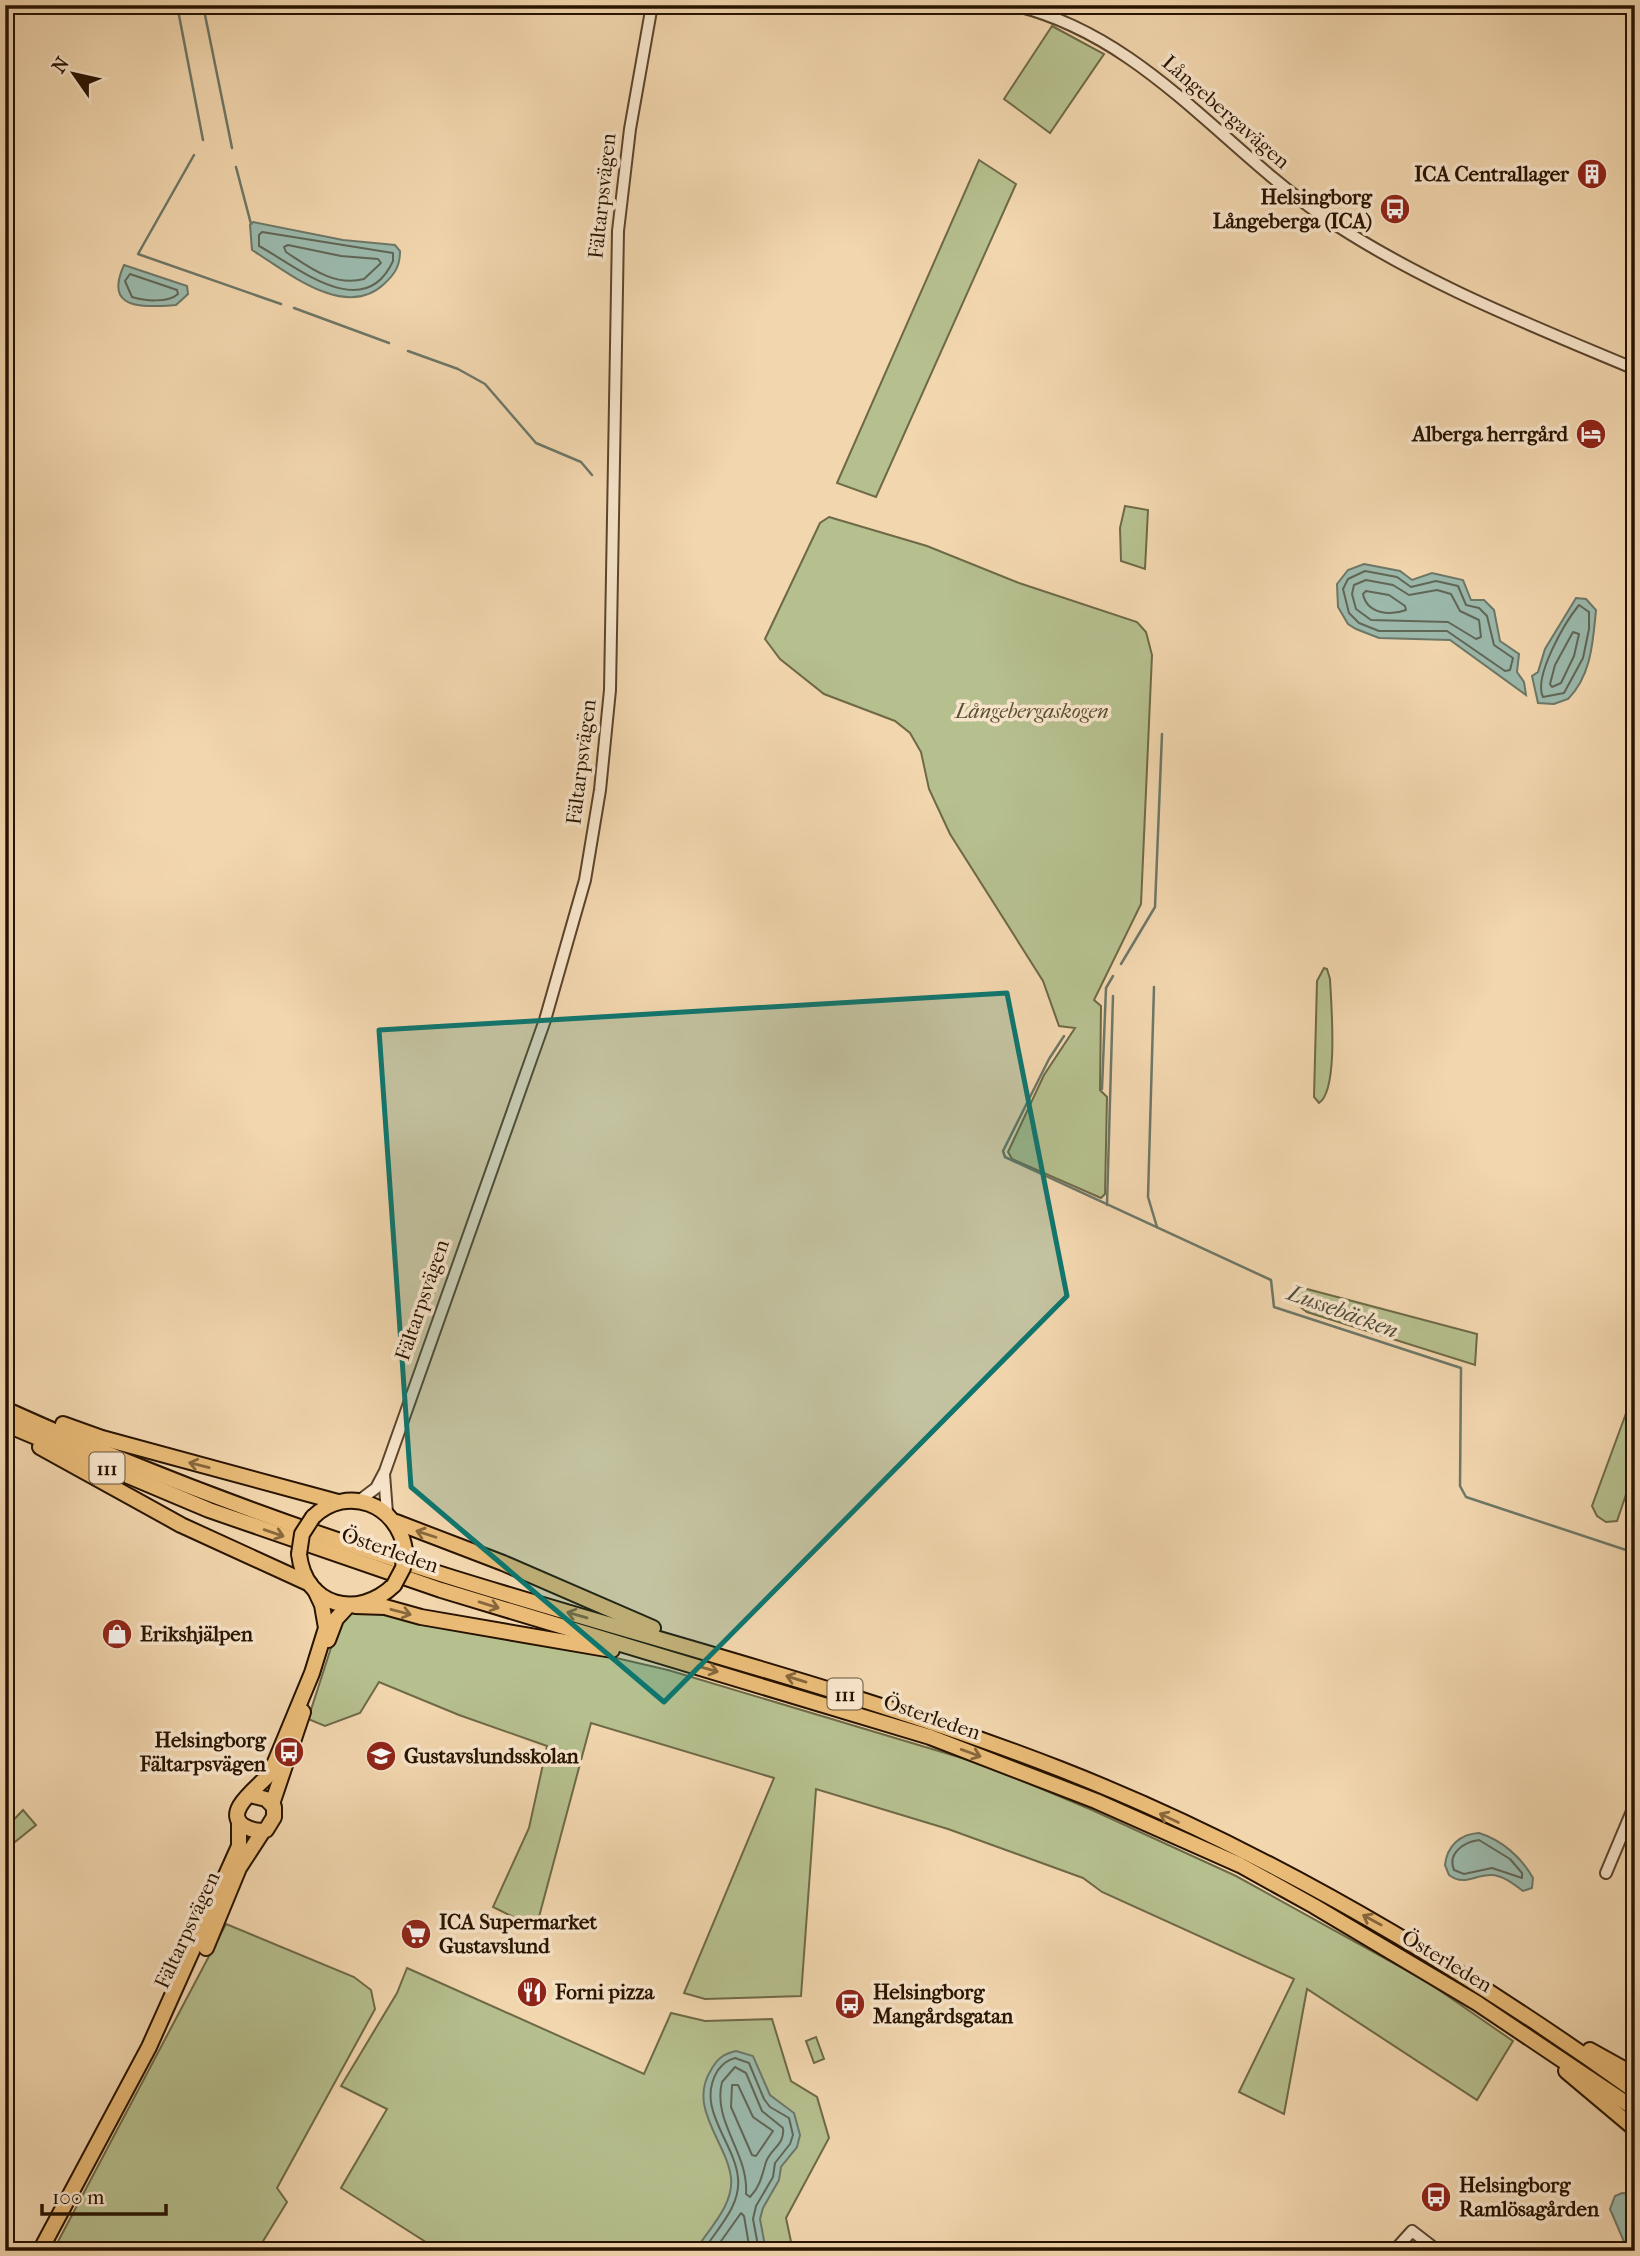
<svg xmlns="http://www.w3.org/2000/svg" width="1640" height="2256" font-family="'IM FELL French Canon',serif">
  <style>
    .green { fill: #b6bf8e; stroke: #6e6947; stroke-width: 2 }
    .water { fill: #9bb9ac; stroke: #6d7767; stroke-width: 2 }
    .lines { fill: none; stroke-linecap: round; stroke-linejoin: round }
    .shore { stroke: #616656; stroke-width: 2 }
    .stream { stroke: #6d7767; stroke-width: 2.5 }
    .minor-casing { stroke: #5a442c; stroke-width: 14 }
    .major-casing { stroke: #271300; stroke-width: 18 }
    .minor { stroke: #f7e4ca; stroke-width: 10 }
    .major { stroke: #e9bb77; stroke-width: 14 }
    .major-bridge-casing { stroke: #271300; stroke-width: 18; stroke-linecap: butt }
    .major-bridge { stroke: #e9bb77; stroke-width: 14 }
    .oneway { stroke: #88673c }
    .marked { fill: #0f766e; fill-opacity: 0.2; stroke: #0f766e; stroke-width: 5; stroke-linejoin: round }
    .labels { text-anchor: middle; stroke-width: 7; stroke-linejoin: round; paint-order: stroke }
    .shield { fill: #f7e4ca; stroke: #65523d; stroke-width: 2 }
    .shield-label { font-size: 19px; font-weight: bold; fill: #271300 }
    .street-label { font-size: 21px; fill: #271300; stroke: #f7e4ca }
    .poi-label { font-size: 21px; font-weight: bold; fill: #271300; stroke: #f7e4ca; text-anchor: start }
    .park-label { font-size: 21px; font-style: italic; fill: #594f32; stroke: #f7e4ca }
    .water-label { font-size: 23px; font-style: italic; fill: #504d3c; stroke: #f7e4ca }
  </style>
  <rect width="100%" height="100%" fill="#f2d6ae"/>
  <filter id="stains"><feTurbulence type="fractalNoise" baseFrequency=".00286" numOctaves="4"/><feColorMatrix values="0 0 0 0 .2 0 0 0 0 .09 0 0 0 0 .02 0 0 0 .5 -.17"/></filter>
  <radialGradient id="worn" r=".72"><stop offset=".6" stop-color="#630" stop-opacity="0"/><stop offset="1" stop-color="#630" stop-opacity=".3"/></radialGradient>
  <!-- green -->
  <g class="green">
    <polygon points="1052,26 1104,54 1050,133 1004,99"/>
    <polygon points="979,160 1016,184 876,497 837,483"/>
    <polygon points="1125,506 1148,510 1145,569 1121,561 1120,528"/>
    <polygon points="829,517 927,546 1019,583 1137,622 1146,632 1152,655 1141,904 1094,1000 1101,1006 1100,1090 1107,1097 1105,1194 1101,1198 1012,1159 1008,1152 1044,1075 1075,1028 1059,1026 1043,981 950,834 929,789 921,752 910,733 895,721 824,694 780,659 765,639 820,523"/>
    <path d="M1324,968L1327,969L1330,979C1331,1003 1339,1090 1319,1103L1314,1097L1317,981Z"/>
    <polygon points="1307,1289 1477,1334 1475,1365 1307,1312 1289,1298 1295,1292"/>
    <polygon points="1635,1400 1635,1468 1617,1521 1606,1522 1597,1516 1592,1506 1628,1408"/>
    <polygon points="373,1609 586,1651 668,1670 982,1764 1092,1810 1236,1876 1426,1981 1513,2041 1477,2100 1307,1989 1284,2114 1239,2092 1294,1979 1102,1892 1083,1878 948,1829 816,1789 801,1996 705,1999 684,1993 774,1778 591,1723 536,1928 493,1907 529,1828 547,1746 459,1715 379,1682 360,1713 325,1726 308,1719 340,1620 347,1614"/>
    <polygon points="23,1810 36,1825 5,1850 5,1829"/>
    <polygon points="226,1924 354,1977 371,1990 375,2009 277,2188 287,2202 257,2251 53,2251"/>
    <polygon points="407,1968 644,2074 671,2013 705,2021 772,2019 791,2081 817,2097 829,2138 786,2218 793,2251 440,2251 341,2188 387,2109 341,2086 397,1993"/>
    <polygon points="816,2037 824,2059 814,2063 806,2041"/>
  </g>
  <!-- water -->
  <g class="water">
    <path d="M253,222L343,240L395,245L400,251C400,266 395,274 384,284C345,321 286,271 252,250L250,225Z"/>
    <path d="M124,265L187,286L188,294L176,305C144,307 103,311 124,265Z"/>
    <polygon points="1364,564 1400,571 1412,580 1432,573 1463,580 1471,600 1484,600 1494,610 1500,641 1519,654 1517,672 1524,682 1526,695 1450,640 1379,638 1356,629 1348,624 1338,607 1337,584 1348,570"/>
    <path d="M1576,598L1586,599L1596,610C1593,639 1592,675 1568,699L1554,704L1538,703L1532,676L1538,672L1545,649Z"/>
    <path d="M1479,1833C1502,1840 1522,1858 1533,1878L1532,1888L1523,1891C1514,1884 1504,1876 1492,1875C1475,1874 1465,1887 1449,1875L1445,1865C1447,1846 1460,1834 1479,1833Z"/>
    <path d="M736,2051L753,2056L770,2095L794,2113L800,2135L797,2147L781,2167L779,2180L763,2208L760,2219L766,2251H695C708,2230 734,2205 731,2178C727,2142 687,2108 711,2070C717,2059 723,2054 736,2051Z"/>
    <polygon points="1622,2193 1635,2194 1635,2249 1625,2244 1610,2209 1615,2196"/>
  </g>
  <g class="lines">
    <!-- shore -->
    <g class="shore">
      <path d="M262,232L393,253V261C364,325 296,266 259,246V235Z"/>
      <path d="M288,245L341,256L378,259L381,263L364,279C334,287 309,267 286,252L284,247Z"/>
      <path d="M130,274L177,290L178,294C168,303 145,301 132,297L125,281Z"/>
      <polygon points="1365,571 1397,577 1411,587 1436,581 1458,586 1466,605 1479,608 1487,616 1494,645 1513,658 1510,670 1505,671 1447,631 1379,631 1359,623 1349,613 1343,589 1348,579"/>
      <polygon points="1366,580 1393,585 1409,595 1437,590 1451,594 1460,611 1479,620 1481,637 1476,639 1448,622 1371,620 1356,609 1352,594 1354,585"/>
      <path d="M1366,591L1389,595L1405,606L1406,610C1390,616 1367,614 1363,594Z"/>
      <path d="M1579,605L1589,612V629L1583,658L1564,693L1543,697C1533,677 1565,622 1579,605Z"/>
      <polygon points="1573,632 1579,634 1574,656 1561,683 1552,687 1550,684 1555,665"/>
      <path d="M1479,1840L1510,1859L1522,1873V1878L1492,1868L1464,1874L1454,1870C1447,1853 1464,1842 1479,1840Z"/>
      <path d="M735,2067L746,2073L762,2111L783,2128C785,2145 771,2148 766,2162C762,2175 760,2187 750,2197L746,2194C749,2153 712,2122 722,2082Z"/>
      <polygon points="732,2085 738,2085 753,2117 773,2131 756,2156 752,2155 731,2107"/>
      <path d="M703,2251C717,2229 741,2206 738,2178C735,2142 694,2108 718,2070C723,2064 727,2060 735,2058L749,2063L764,2099L770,2107L789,2118L793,2135L790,2144L775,2163L773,2177L756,2206L753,2219L759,2251"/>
      <polyline points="714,2251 741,2213 744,2216 750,2251"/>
    </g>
    <!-- stream -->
    <g class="stream">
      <polyline points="177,5 203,140"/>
      <polyline points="203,5 232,148"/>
      <polyline points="194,155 138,254 281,304"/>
      <polyline points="236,167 251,224"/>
      <polyline points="294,308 389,343"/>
      <polyline points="408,351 458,369 485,384 536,443 581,462 592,475"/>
      <polyline points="1121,964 1155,907 1162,734"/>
      <polyline points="1154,987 1148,1197 1157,1227"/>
      <polyline points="1064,1036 1049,1059 1003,1151 1005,1157 1271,1280 1274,1307 1461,1368 1460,1486 1466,1497 1635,1553"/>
      <polyline points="1102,1089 1106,988 1113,976"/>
      <polyline points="1107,1205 1113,996"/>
    </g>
    <!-- minor casing -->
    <g class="minor-casing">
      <g id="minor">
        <path d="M1013,5C1141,35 1218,143 1321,215C1418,281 1528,324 1635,369"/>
        <polyline points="384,1474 387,1513"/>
        <polyline points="360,1500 376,1488 385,1471 545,1020 585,880 600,790 610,690 618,231 630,129 652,5"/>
        <polyline points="1606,1873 1635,1804"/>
        <polyline points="1394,2251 1412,2231 1438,2251"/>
      </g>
    </g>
    <!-- major casing -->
    <g class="major-casing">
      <g id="major">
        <path d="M5,1409C148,1474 297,1529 447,1576C652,1640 860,1691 1060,1769C1265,1849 1456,1963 1635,2091"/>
        <polyline points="5,1424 209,1510 441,1590 930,1737 1096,1801 1240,1865 1314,1906 1477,2003 1635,2109"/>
        <polyline points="63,1424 102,1438 338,1502"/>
        <polyline points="40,1447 181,1525 310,1584"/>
        <path d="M313,1517C347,1484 398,1504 405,1550"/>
        <polyline points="396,1522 503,1563 653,1628"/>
        <path d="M299,1554C305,1607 358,1620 394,1585"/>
        <polyline points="355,1606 385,1607 421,1617 612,1650"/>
        <polyline points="328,1640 336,1619 348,1606"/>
        <path d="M250,1795L266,1799L274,1807V1817L266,1830C257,1832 251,1830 244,1826C221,1811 262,1785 271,1772L312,1673L326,1628L322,1605L315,1590"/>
        <polyline points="272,1804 303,1712"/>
        <polyline points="206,1948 239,1868 263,1831"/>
        <polyline points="1590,2050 1635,2075"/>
        <polyline points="1566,2071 1635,2129"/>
        <polyline points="40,2251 149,2047 239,1846 239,1822"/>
      </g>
    </g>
    <!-- minor -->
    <use href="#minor" class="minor"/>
    <!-- major -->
    <use href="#major" class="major"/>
    <!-- major-bridge casing -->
    <g class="major-bridge-casing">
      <g id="major-bridge">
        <polyline points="299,1554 302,1534 313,1517"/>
        <polyline points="394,1585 403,1568 405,1550"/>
      </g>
    </g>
    <!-- major-bridge -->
    <use href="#major-bridge" class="major-bridge"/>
  </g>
  <!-- one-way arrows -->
  <defs><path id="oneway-shaft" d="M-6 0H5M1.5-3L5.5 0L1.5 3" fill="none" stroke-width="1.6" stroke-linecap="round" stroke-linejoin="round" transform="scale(1.75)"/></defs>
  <g class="oneway">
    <use href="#oneway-shaft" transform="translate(199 1465) rotate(-166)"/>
    <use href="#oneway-shaft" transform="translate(274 1533) rotate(19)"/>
    <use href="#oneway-shaft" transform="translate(426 1534) rotate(-162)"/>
    <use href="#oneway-shaft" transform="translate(489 1605) rotate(17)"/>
    <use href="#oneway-shaft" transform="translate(401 1612) rotate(15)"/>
    <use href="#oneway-shaft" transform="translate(577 1615) rotate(-164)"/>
    <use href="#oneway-shaft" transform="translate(708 1669) rotate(16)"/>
    <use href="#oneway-shaft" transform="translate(796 1679) rotate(-163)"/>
    <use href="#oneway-shaft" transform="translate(971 1753) rotate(20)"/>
    <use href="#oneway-shaft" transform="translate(1169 1818) rotate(-155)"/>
    <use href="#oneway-shaft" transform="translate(1372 1920) rotate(-151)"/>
  </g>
  <!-- marked area -->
  <path class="marked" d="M1007,993L1067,1296L664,1702L411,1487L379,1030Z"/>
  <!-- icons -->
  <defs>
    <g id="building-disc" transform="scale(1.575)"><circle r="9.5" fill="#8f2418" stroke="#f7e4ca"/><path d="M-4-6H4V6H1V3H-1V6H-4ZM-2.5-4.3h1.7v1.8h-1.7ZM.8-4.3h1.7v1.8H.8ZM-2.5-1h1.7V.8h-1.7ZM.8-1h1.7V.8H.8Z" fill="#fff"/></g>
    <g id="bus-disc" transform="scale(1.575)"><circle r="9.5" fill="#8f2418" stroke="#f7e4ca"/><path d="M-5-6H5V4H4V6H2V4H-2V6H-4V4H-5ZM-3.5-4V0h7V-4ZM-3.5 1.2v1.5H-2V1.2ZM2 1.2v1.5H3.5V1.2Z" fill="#fff"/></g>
    <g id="hotel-disc" transform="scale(1.575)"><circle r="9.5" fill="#8f2418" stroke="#f7e4ca"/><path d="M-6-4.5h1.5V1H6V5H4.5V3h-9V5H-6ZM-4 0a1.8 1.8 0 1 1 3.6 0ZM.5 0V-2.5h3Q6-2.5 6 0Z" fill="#fff"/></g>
    <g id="shop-disc" transform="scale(1.575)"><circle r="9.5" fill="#8f2418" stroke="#f7e4ca"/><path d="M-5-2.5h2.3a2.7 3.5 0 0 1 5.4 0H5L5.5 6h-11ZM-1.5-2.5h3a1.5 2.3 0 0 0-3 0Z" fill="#fff"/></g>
    <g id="school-disc" transform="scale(1.575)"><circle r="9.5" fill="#8f2418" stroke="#f7e4ca"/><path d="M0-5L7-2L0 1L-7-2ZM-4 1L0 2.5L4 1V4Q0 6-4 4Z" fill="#fff"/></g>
    <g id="supermarket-disc" transform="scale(1.575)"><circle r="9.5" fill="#8f2418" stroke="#f7e4ca"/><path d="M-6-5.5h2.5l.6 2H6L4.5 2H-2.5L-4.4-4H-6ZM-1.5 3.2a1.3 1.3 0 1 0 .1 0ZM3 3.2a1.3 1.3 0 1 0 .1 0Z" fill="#fff"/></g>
    <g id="restaurant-disc" transform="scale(1.575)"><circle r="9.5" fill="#8f2418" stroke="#f7e4ca"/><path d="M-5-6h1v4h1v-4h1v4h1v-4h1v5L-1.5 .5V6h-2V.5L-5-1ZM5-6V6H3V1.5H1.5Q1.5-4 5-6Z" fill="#fff"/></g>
  </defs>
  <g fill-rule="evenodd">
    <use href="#building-disc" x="1592" y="174"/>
    <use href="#bus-disc" x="1395" y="209"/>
    <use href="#hotel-disc" x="1591" y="434"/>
    <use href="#shop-disc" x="117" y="1634"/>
    <use href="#bus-disc" x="289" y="1752"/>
    <use href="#school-disc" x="381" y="1756"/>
    <use href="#supermarket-disc" x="416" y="1934"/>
    <use href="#restaurant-disc" x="532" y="1992"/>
    <use href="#bus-disc" x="850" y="2004"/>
    <use href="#bus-disc" x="1436" y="2197"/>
  </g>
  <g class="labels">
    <!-- shield labels -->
    <g class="shield">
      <rect x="89.5" y="1452.5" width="35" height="31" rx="5"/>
      <rect x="827.5" y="1678.5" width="35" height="31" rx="5"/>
    </g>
    <g class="shield-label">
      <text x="107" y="1475">111</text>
      <text x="845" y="1701">111</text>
    </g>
    <!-- street labels -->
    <g class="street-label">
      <text transform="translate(1226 112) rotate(41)" y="7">Långebergavägen</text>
      <text transform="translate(602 196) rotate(-84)" y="7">Fältarpsvägen</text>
      <text transform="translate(581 762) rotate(-83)" y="7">Fältarpsvägen</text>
      <text transform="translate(422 1300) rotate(-71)" y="7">Fältarpsvägen</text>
      <text transform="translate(390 1550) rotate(19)" y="7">Österleden</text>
      <text transform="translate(932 1717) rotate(19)" y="7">Österleden</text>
      <text transform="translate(187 1930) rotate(-65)" y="7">Fältarpsvägen</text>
      <text transform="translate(1447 1961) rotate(31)" y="7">Österleden</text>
    </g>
    <!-- poi labels -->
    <g class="poi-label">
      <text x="1569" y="181" text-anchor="end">ICA Centrallager</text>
      <text x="1372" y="204" text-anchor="end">Helsingborg<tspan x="1372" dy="24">Långeberga (ICA)</tspan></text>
      <text x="1568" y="441" text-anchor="end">Alberga herrgård</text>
      <text x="140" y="1641">Erikshjälpen</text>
      <text x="266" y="1747" text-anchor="end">Helsingborg<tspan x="266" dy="24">Fältarpsvägen</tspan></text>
      <text x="404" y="1763">Gustavslundsskolan</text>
      <text x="439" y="1929">ICA Supermarket<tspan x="439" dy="24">Gustavslund</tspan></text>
      <text x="555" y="1999">Forni pizza</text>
      <text x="873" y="1999">Helsingborg<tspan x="873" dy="24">Mangårdsgatan</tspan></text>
      <text x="1459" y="2192">Helsingborg<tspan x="1459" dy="24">Ramlösagården</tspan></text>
    </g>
    <!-- park labels -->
    <g class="park-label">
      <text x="1032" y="718">Långebergaskogen</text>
    </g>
    <!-- water labels -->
    <g class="water-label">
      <text transform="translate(1343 1311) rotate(20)" y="8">Lussebäcken</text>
    </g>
  </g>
  <!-- margin -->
  <rect width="1640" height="2256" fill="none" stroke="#f2d6ae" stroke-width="28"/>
  <rect x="7" y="7" width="1626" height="2242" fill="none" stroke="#271300" stroke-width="3.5"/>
  <rect x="14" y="14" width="1612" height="2228" fill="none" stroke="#271300" stroke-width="2"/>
  <!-- north arrow -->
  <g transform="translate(74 74) rotate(304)" stroke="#f7e4ca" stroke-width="5" paint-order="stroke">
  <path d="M0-5L12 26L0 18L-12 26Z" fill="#271300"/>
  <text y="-10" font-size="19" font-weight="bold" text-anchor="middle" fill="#271300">N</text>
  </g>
  <!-- scale -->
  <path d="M42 2204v10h124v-10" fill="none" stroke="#271300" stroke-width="3.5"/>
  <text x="52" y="2204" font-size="21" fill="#271300" stroke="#f7e4ca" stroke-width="5" paint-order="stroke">100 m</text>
  <rect width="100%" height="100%" filter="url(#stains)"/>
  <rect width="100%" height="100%" fill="url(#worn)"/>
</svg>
